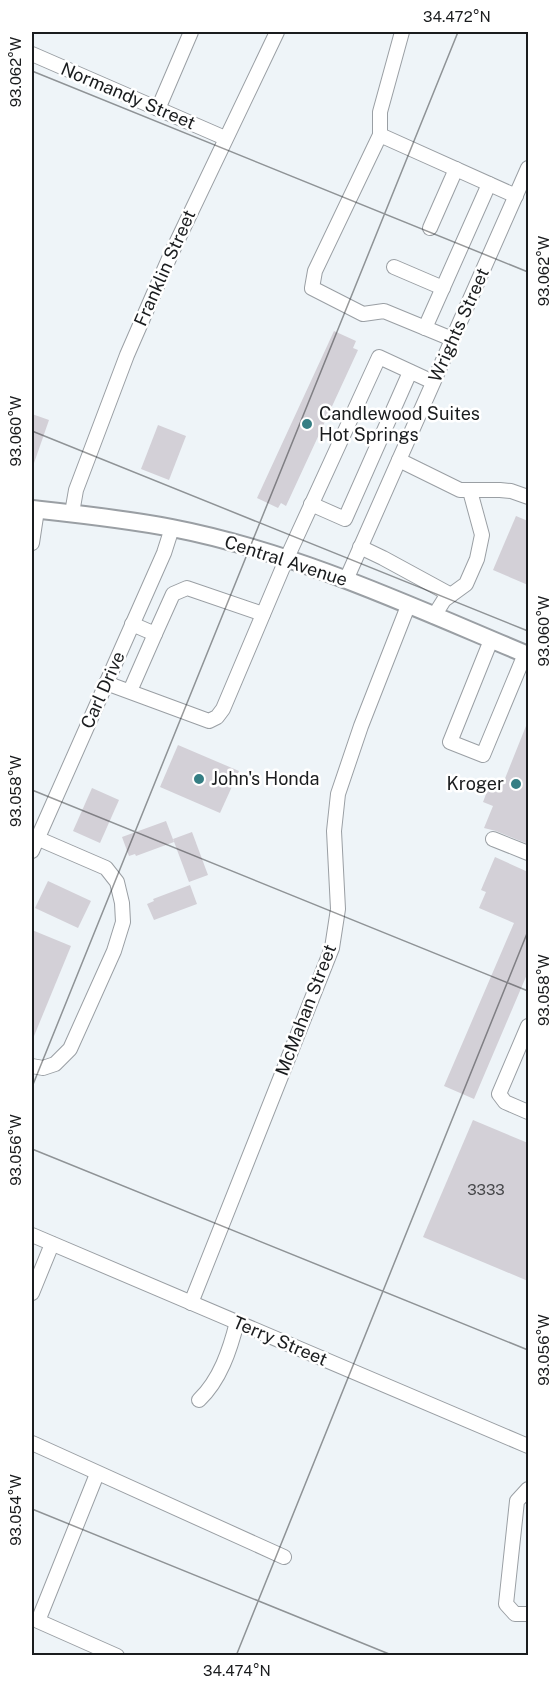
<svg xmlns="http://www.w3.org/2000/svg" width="560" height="1687" font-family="'Public Sans',sans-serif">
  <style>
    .building { fill: #d3d0d7 }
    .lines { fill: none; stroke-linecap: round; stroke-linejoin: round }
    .minor-casing { stroke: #9a9fa4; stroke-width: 16 }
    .major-casing { stroke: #9a9fa4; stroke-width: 20 }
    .minor { stroke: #fff; stroke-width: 14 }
    .major { stroke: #fff; stroke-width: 16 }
    .ticks { fill: none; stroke: #1a1c1e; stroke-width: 1.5; stroke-opacity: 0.45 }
    .poi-dot { fill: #357e84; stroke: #fff; stroke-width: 2 }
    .labels { text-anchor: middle; stroke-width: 5; stroke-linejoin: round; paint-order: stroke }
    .number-label { font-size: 15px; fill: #48494c }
    .street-label { font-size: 18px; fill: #1a1c1e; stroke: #fff }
    .poi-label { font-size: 18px; fill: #1a1c1e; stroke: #fff; text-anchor: start }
    .neatline { fill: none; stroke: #1a1c1e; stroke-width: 2 }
    .ticks-label { font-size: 15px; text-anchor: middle; fill: #1a1c1e }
  </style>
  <rect width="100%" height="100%" fill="#eef4f8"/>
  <!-- building -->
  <g class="building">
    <polygon points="334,331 356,341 353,348 358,350 286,506 281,503 278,508 257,498"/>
    <polygon points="32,414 49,420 33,466 32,466"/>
    <polygon points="158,425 186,436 169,480 141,469"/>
    <polygon points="516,516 528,521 528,585 493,570"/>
    <polygon points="528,721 528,844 496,831 484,828 493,806 483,802 491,781 502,786"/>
    <polygon points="178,745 239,771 220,813 160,787"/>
    <polygon points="92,788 119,800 100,843 73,831"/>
    <polygon points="166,821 174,842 136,856 135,854 129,856 122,837"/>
    <polygon points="192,832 208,875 189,882 173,839"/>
    <polygon points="495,857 528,872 528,972 474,1099 444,1086 514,923 479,908 486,892 481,890"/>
    <polygon points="48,881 91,901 78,928 35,908"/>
    <polygon points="190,885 197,904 154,920 147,904 154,901 153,899"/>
    <polygon points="32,930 71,946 32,1041"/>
    <polygon points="473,1120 528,1143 528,1281 423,1237"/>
  </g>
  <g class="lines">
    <!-- minor casing -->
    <g class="minor-casing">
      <g id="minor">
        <polyline points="32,54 225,138"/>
        <polyline points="158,109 191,32"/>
        <polyline points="380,135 380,112 402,32"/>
        <polyline points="430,228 456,169"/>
        <polyline points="394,267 443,288"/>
        <polyline points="425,328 489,184"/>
        <polyline points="452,339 384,311 363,314 312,288 315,271 380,135 516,196"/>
        <polyline points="399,460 460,490 500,490 511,491 528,497"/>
        <polyline points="311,504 345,519 410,372"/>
        <polyline points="72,513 76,490 127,355 171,254 277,32"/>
        <polyline points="32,543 37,510"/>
        <polyline points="360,547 383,558 451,595"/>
        <polyline points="346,580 528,168"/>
        <polyline points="434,616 444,600 466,584 477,559 482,535 470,491"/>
        <polyline points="132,624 155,634 173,594 187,588 263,614"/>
        <polyline points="491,640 450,742 483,755 525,654"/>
        <polyline points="106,683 209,721 217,717 223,709 286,560 379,357 433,382"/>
        <polyline points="130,691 155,634"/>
        <polyline points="32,836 106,868 117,882 122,903 123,922 114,951 70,1049 55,1064 43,1068 32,1066"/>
        <polyline points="493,839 528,853"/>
        <polyline points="32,851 164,553 172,528"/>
        <polyline points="528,1026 499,1094 505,1102 528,1112"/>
        <polyline points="32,1235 528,1446"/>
        <polyline points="32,1293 52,1244"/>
        <polyline points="191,1303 332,948 338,909 334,831 338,794 361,726 408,606"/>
        <path d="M199,1400C220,1380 230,1350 237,1322"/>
        <polyline points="32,1443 284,1557"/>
        <polyline points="97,1474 38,1621 117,1656"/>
        <polyline points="528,1489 517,1501 506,1604 515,1614 528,1614"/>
      </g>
    </g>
    <!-- major casing -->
    <g class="major-casing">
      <path id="major" d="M32,509C78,514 126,519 172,528C296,552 413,607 528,655"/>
    </g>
    <!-- minor -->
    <use href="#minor" class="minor"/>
    <!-- major -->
    <use href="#major" class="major"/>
  </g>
  <!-- ticks -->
  <path class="ticks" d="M32,71L528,272M32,431L528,631M32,790L528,991M32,1087L458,32M32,1149L528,1350M32,1509L394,1656M236,1656L528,931"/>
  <!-- markers -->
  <g class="poi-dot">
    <circle cx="307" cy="424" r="6"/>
    <circle cx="199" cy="779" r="6"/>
    <circle cx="516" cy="784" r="6"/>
  </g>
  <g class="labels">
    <!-- number labels -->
    <g class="number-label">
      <text x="486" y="1195">3333</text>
    </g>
    <!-- street labels -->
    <g class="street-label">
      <text transform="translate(128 96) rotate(23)" y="6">Normandy Street</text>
      <text transform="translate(165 268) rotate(-66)" y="6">Franklin Street</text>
      <text transform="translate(459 325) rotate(-66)" y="6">Wrights Street</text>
      <text transform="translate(286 561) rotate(18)" y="6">Central Avenue</text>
      <text transform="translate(103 690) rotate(-66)" y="6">Carl Drive</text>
      <text transform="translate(306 1010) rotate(-69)" y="6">McMahan Street</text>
      <text transform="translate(280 1341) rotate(23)" y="6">Terry Street</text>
    </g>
    <!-- poi labels -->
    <g class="poi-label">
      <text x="319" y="420">Candlewood Suites<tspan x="319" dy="21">Hot Springs</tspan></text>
      <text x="211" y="785">John's Honda</text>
      <text x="504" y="790" text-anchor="end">Kroger</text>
    </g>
  </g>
  <!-- border -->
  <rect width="560" height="1687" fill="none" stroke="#ffffff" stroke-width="66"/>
  <rect x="33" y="33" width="494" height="1621" class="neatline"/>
  <g class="ticks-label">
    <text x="457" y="22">34.472°N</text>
    <text transform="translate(16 72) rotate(-90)" y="5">93.062°W</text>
    <text transform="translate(544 271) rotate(-90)" y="5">93.062°W</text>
    <text transform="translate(16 431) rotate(-90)" y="5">93.060°W</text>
    <text transform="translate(544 631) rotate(-90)" y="5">93.060°W</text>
    <text transform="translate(16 791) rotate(-90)" y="5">93.058°W</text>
    <text transform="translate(544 990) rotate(-90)" y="5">93.058°W</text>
    <text transform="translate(16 1150) rotate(-90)" y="5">93.056°W</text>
    <text transform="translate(544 1350) rotate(-90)" y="5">93.056°W</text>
    <text transform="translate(16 1510) rotate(-90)" y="5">93.054°W</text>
    <text x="237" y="1676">34.474°N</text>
  </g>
</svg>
